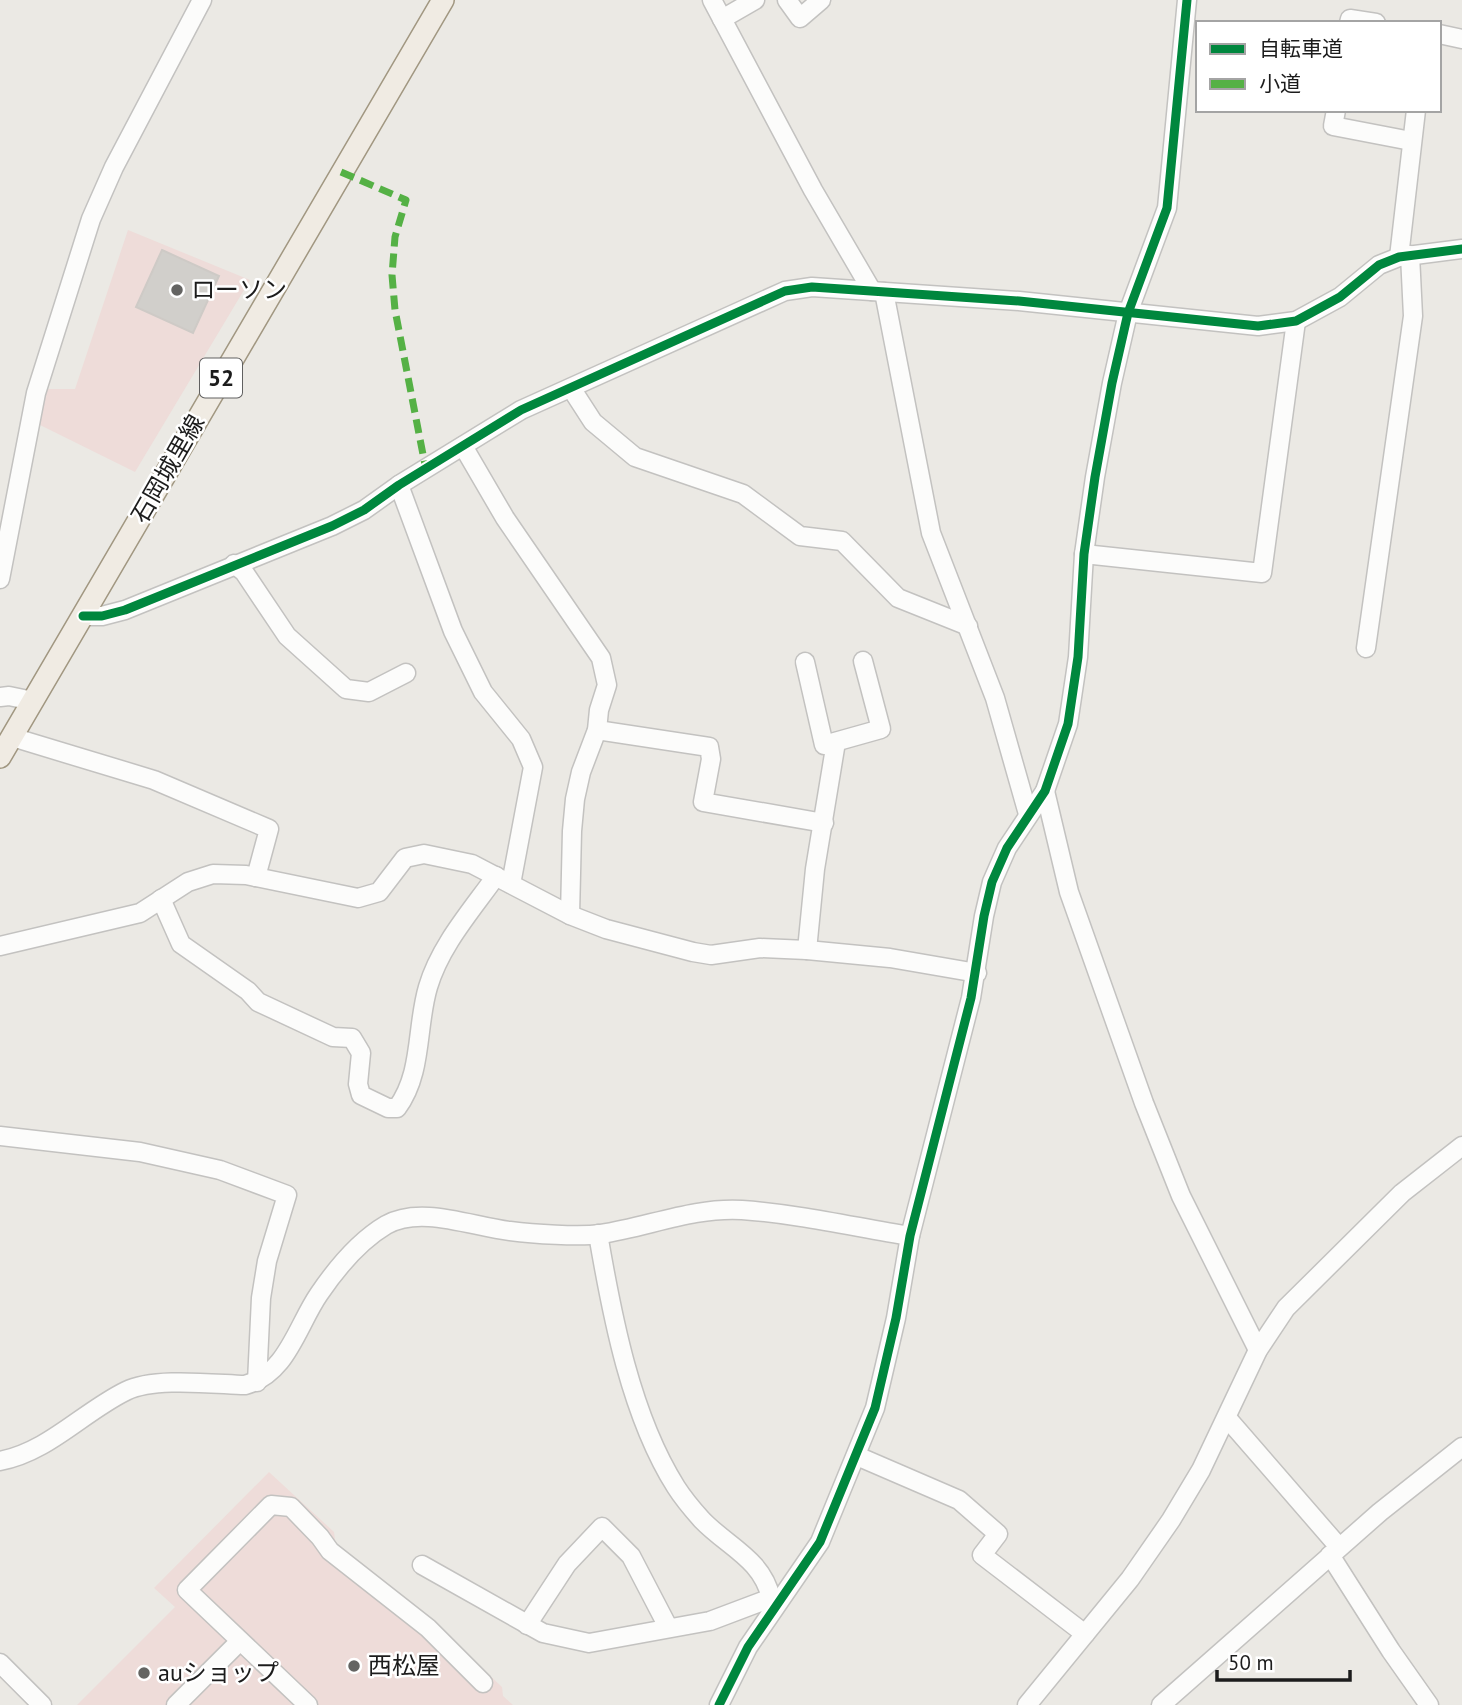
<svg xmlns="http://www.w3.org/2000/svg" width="1462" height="1705" font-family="'PT Sans','Noto Sans JP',sans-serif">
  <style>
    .commercial { fill: #eedcd9 }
    .building { fill: #d1cfcb; stroke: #cecac6; stroke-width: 2 }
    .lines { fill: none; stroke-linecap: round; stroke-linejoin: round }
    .minor-casing { stroke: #c3c2c0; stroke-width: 21 }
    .major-casing { stroke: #a19781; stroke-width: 24 }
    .minor { stroke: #fcfcfb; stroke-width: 18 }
    .major { stroke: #f0ebe3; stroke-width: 21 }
    .quiet { stroke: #55b145; stroke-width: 7; stroke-dasharray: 14 7; stroke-linecap: butt }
    .cycleway-casing { stroke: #fff; stroke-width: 13 }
    .cycleway { stroke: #00873e; stroke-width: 9 }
    .poi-dot { fill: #646462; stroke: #fff; stroke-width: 2.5 }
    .labels { text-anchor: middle; stroke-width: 5; stroke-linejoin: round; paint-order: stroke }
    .shield { fill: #fff; stroke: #606060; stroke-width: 2 }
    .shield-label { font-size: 23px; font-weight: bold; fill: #1c1c1c }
    .poi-label { font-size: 24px; fill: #1c1c1c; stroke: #fff; text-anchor: start }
    .street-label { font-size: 24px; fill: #1c1c1c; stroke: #fff }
  </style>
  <rect width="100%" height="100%" fill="#ebe9e4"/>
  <!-- commercial -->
  <g class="commercial">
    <polygon points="128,230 250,280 135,472 38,424 44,389 75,389"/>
    <polygon points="269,1472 334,1532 336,1547 437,1626 502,1687 503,1696 513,1705 77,1705 175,1607 154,1588"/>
  </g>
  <!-- building -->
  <polygon class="building" points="162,250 219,276 193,333 136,307"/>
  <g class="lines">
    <!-- minor casing -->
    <g class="minor-casing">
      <g id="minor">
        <polyline points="712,0 813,190 872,291"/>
        <polyline points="787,0 800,18 821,0"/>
        <polyline points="722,19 755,0"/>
        <polyline points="1349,23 1350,19 1376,23"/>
        <polyline points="1439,34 1462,39"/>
        <polyline points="1336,110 1333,126 1411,141"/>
        <polyline points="1399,257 1416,110"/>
        <polyline points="884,292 931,533 995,698 1028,814"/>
        <polyline points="571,388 593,422 635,457 743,494 800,536 842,541 898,598 968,626"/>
        <polyline points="463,446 505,518 601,658 607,685 599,710 597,730 581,772 575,799 572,831 570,915"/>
        <polyline points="399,485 453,631 483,692 521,739 533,767 511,884"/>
        <polyline points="1084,554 1262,573 1296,321"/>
        <polyline points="234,564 244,572 287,636 346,689 369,692 406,673"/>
        <polyline points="0,579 36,393 91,219 114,167 202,0"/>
        <polyline points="83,616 102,616 125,610 332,526 364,510 399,485 521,410 785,291 812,287 1019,301 1258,326 1296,321 1340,297 1379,265 1399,257 1462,249"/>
        <polyline points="1366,648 1413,316 1410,255"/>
        <polyline points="805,662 824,745 881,729 863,661"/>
        <polyline points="0,697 9,696 33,701"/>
        <polyline points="597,730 709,747 711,759 703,802 824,823"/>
        <polyline points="12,737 154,780 269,829 256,877"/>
        <polyline points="1045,791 1069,892 1144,1103 1181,1196 1258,1350"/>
        <path d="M161,899L181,944L248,991L258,1002L333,1037L352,1038L361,1053L358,1084L361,1095L388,1108H397C423,1073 416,1027 428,987C440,946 471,911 496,876"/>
        <polyline points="0,946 140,913 188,882 213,874 246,875 358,898 379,892 405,858 424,854 472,864 570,915 606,929 693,952 711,955 760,948 807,950 890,958 977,973"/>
        <polyline points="807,950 815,869 836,742"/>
        <polyline points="0,1136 140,1152 220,1170 287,1195 267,1261 261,1298 257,1382"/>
        <path d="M598,1234C612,1316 631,1416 676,1487C683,1498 693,1510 702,1520C728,1547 762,1559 771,1598"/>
        <polyline points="1227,1418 1339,1547"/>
        <polyline points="857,1456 959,1500 998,1534 982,1555 1085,1634"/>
        <path d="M0,1461C48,1452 83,1412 126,1391C154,1377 213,1384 245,1385C287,1374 297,1326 319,1294C336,1269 359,1241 386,1225C421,1205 473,1227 510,1231C533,1234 579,1237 601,1234C648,1227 694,1207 742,1210C798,1214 854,1227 910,1236"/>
        <polyline points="1330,1555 1391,1651 1429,1705"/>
        <polyline points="422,1565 543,1633 589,1643 710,1621 771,1598 777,1603"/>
        <polyline points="527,1625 567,1564 602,1527 631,1556 668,1627"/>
        <polyline points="0,1663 42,1705"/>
        <polyline points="176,1705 240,1641"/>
        <polyline points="308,1705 187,1590 271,1505 291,1507 320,1537 330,1551 428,1628 483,1683"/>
        <polyline points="719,1705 748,1647 820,1542 875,1408 896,1318 910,1236 971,998 984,916 992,882 1007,848 1045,791 1068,724 1078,657 1084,554 1095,477 1112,383 1128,313 1167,208 1187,0"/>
        <polyline points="1027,1705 1130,1579 1171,1520 1201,1470 1258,1350 1286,1308 1402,1193 1462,1146"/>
        <polyline points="1161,1705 1380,1512 1462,1447"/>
      </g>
    </g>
    <!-- major casing -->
    <g class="major-casing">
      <polyline id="major" points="0,757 443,0"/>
    </g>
    <!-- minor -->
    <use href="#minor" class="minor"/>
    <!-- major -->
    <use href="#major" class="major"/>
    <!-- quiet -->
    <polyline class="quiet" points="341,172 406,200 395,237 392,275 395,310 426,470"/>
    <!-- cycleway casing -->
    <g class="cycleway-casing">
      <g id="cycleway">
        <polyline points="83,616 102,616 125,610 332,526 364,510 399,485 521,410 785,291 812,287 1019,301 1258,326 1296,321 1340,297 1379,265 1399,257 1462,249"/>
        <polyline points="719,1705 748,1647 820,1542 875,1408 896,1318 910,1236 971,998 984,916 992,882 1007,848 1045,791 1068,724 1078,657 1084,554 1095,477 1112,383 1128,313 1167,208 1187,0"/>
      </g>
    </g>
    <!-- cycleway -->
    <use href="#cycleway" class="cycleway"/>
  </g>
  <!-- markers -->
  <g class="poi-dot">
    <circle cx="177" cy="290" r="7"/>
    <circle cx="354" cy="1666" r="7"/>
    <circle cx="144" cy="1673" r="7"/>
  </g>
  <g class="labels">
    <!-- shield labels -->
    <rect class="shield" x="200" y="358.5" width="42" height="39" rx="5"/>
    <g class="shield-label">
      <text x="221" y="386">52</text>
    </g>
    <!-- poi labels -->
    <g class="poi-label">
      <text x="191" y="298">ローソン</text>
      <text x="368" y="1674">西松屋</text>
      <text x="158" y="1681">auショップ</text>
    </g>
    <!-- street labels -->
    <g class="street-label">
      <text transform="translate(168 469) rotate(-60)" y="8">石岡城里線</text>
    </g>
  </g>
  <!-- legend -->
  <rect x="1196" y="21" width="245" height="91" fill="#ffffff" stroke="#a4a4a4" stroke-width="2"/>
  <rect x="1210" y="44" width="35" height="10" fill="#00873e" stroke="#a4a4a4" stroke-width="2"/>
  <text x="1259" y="56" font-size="21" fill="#1c1c1c">自転車道</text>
  <rect x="1210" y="79" width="35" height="10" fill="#55b145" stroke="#a4a4a4" stroke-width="2"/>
  <text x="1259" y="91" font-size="21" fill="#1c1c1c">小道</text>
  <!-- scale -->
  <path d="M1217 1670v10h133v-10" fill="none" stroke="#1c1c1c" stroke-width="3.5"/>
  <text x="1228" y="1670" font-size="21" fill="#1c1c1c" stroke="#ffffff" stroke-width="5" paint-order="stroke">50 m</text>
</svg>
